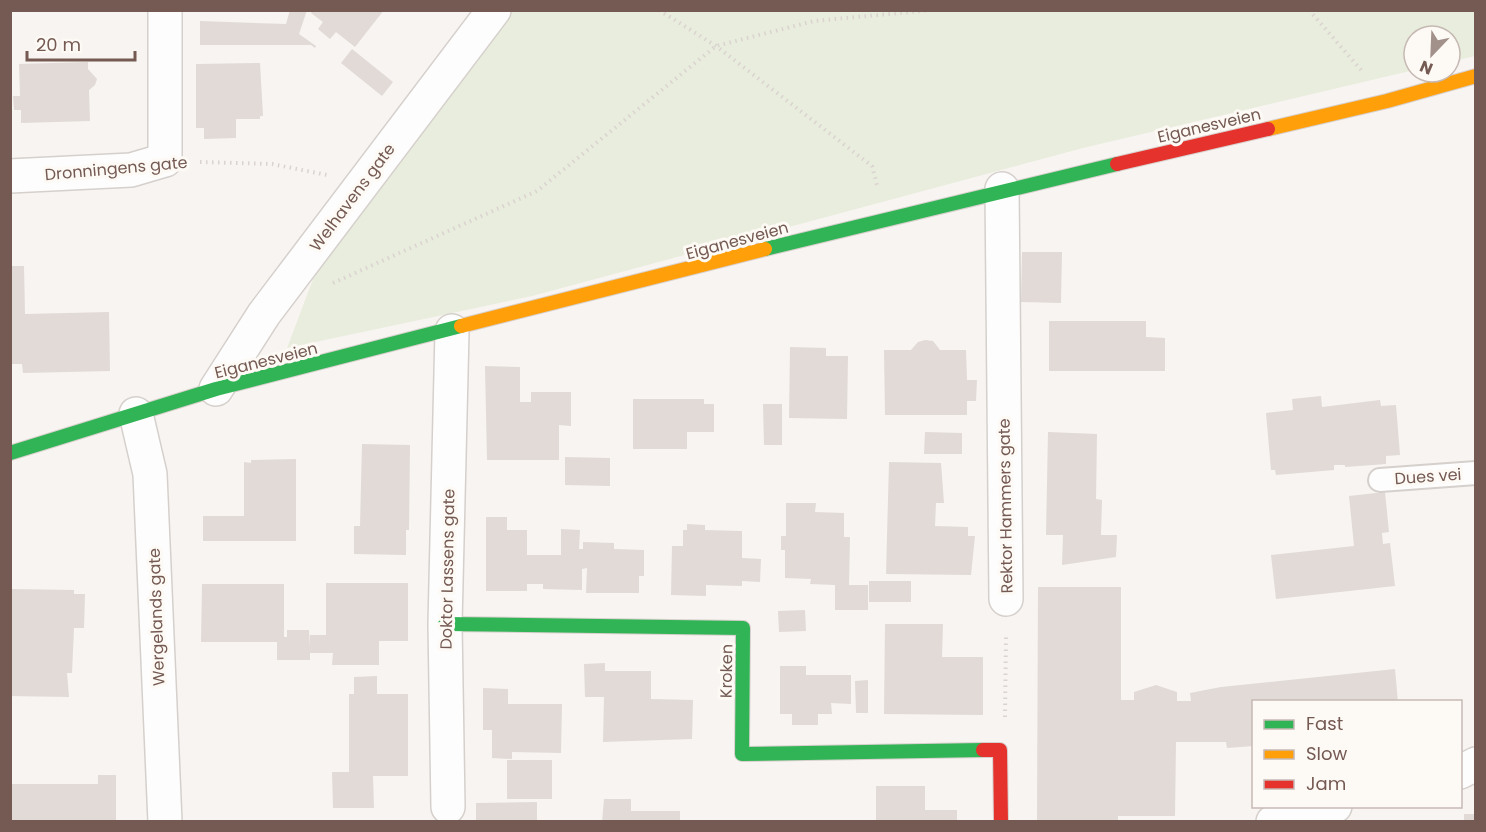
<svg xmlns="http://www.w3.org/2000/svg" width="1486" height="832" font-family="Poppins,sans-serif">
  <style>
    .green { fill: #e9eddd }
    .building { fill: #e1dad7 }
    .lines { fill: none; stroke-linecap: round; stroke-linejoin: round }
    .lane-casing { stroke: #d5d0cc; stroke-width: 26 }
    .street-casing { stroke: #d5d0cc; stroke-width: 36 }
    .fast-casing { stroke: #d8d0cd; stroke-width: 16 }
    .slow-casing { stroke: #d8d0cd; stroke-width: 16 }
    .jam-casing { stroke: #d8d0cd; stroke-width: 16 }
    .path { stroke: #dad3d0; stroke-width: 4; stroke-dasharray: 1.5 4.5; stroke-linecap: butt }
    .lane { stroke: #fefdfd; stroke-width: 22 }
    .street { stroke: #fefdfd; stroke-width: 33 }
    .fast { stroke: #30b455; stroke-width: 14 }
    .slow { stroke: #ff9f0a; stroke-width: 14 }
    .jam { stroke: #e5322d; stroke-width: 14 }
    .labels { text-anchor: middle; stroke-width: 6; stroke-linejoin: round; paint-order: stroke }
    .street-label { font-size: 16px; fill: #745a53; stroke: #fdf9f4 }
  </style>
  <rect width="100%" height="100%" fill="#f8f4f1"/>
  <!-- green -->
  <polygon class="green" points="508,11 1475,11 1475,56 1450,62 1450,36 1414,36 1414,70 1083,148 532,296 287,348 323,253"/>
  <!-- building -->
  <g class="building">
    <polygon points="290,10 307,10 299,34 316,46 315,48 311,45 200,45 200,21 286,24"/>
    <polygon points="313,10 384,10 355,47 336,32 330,39 318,29 323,22 311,13"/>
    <polygon points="352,49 393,82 382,96 341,63"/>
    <polygon points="88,62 88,69 97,79 95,85 89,90 90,121 21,123 21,110 14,110 13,96 20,96 19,64"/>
    <polygon points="260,63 263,116 260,116 260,119 236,119 236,138 204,139 204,128 196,128 196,64"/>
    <polygon points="1022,252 1062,252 1061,303 1021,302"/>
    <polygon points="10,266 24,266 25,314 109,312 110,371 23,373 22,364 10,364"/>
    <polygon points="1049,321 1146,321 1146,337 1165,338 1165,371 1049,371"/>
    <polygon points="925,340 933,341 940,350 966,350 967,380 977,380 976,401 967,401 967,415 885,415 884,350 911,350 918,342"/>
    <polygon points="790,347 826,348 826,356 848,356 847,419 789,418"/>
    <polygon points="485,366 520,367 520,402 531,402 531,392 571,392 571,426 559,425 559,460 487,460"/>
    <polygon points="1321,396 1322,407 1380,400 1381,406 1396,405 1400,455 1386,456 1386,464 1345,467 1345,465 1334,465 1334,470 1276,475 1275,470 1271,470 1266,413 1293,410 1292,399"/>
    <polygon points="633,399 704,399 704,404 714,404 714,432 687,432 687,449 633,449"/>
    <polygon points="763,404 782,404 782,445 764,445"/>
    <polygon points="925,432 962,433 962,454 924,454"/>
    <polygon points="1048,432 1097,434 1096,499 1102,500 1101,535 1117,535 1116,557 1062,565 1063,535 1046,535"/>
    <polygon points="362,444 410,445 409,530 406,530 406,555 354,554 354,526 360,526"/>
    <polygon points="565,457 610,458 610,486 565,485"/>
    <polygon points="296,459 296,541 203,541 203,516 244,516 244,462 251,463 251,460"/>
    <polygon points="889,462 941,463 944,503 936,503 935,526 968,527 968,536 975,536 971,575 886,574"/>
    <polygon points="1385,492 1389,532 1382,533 1383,544 1390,543 1395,586 1276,599 1271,555 1354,546 1349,496"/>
    <polygon points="786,503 816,503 815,512 844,513 844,537 850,537 849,585 868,585 868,610 835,610 835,585 810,584 811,579 785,578 785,550 781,550 781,536 786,536"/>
    <polygon points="486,517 507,517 507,530 527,530 527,555 561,555 561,529 580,530 579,549 583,549 583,542 614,543 614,549 644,550 644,576 639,576 639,593 586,593 587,568 582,569 582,590 543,589 543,584 527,584 527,591 486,591"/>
    <polygon points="687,524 705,525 705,530 742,531 742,558 761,559 760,582 742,581 742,586 706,585 706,596 671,595 672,546 683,546 683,530 687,530"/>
    <rect x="869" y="581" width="42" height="21"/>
    <polygon points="326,583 408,583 408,641 379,641 379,665 332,665 333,653 310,653 310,660 277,660 277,642 201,642 202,584 284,584 284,637 287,637 287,630 309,630 310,647 310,635 326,635"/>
    <polygon points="1038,587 1121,587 1121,700 1134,700 1134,692 1156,685 1177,692 1177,701 1191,701 1190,693 1221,687 1395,669 1398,702 1254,702 1254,746 1227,748 1226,742 1176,742 1175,816 1118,816 1118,822 1037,822"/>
    <polygon points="10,589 74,590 74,594 85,594 84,628 74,628 72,673 67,673 69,697 10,696"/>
    <polygon points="805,610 806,631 779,632 778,611"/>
    <polygon points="885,624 943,624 942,657 983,657 983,715 884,714"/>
    <polygon points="605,663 605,671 651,671 651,699 693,700 692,739 603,742 604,697 585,697 584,664"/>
    <polygon points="780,666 806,666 806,675 851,675 851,704 831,703 832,714 818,714 818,725 792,725 792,714 780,714"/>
    <polygon points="377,676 377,694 408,694 408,776 373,776 374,808 333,808 332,772 349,772 349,694 354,694 354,677"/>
    <polygon points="868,680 868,713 856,713 855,681"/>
    <polygon points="483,688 508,689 508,704 562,704 561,753 512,752 512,759 492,758 492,730 483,730"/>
    <rect x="507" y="760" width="45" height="39"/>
    <polygon points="98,775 116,775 116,822 10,822 10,784 98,784"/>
    <polygon points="876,786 925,786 925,810 957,810 957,822 876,822"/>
    <polygon points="604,799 631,799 631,811 680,811 680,822 602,822"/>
    <polygon points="537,802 537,822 476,822 476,803"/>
    <rect x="1464" y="814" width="12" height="8"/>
  </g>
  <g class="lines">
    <!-- lane casing -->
    <g class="lane-casing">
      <polyline id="lane" points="1380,480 1476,473"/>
    </g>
    <!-- street casing -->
    <g class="street-casing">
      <g id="street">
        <polyline points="10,176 131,170 165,160 165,10"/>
        <polyline points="1002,189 1006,599"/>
        <polyline points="216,389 264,314 494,10"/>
        <polyline points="136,414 150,474 165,822"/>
        <polyline points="1460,772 1476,764"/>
        <polyline points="448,807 445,624 452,331"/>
        <polyline points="1273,822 1335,806"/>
      </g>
    </g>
    <!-- fast casing -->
    <g class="fast-casing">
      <g id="fast">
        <polyline points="765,249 1117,164"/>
        <polyline points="10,453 216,389 461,326"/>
        <polyline points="445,624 743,628 742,754 983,750"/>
      </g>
    </g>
    <!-- slow casing -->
    <g class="slow-casing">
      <g id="slow">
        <polyline points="1268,129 1387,101 1476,76"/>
        <polyline points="461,326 765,249"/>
      </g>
    </g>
    <!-- jam casing -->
    <g class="jam-casing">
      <g id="jam">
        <polyline points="1117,164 1268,129"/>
        <polyline points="983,750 1000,750 1001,822"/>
      </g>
    </g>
    <!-- path -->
    <g class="path">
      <polyline points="659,10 716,46 872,166 877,185"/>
      <polyline points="1309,10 1362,71"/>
      <polyline points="200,162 272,164 327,175"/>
      <polyline points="333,283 537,191 716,46 814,21 932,10"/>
      <polyline points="1005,717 1006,634"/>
    </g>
    <!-- lane -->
    <use href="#lane" class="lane"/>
    <!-- street -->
    <use href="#street" class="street"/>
    <!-- fast -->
    <use href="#fast" class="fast"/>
    <!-- slow -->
    <use href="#slow" class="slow"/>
    <!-- jam -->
    <use href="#jam" class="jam"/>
  </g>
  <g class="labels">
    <!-- street labels -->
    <g class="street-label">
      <text transform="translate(1209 125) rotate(-13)" y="6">Eiganesveien</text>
      <text transform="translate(116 168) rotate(-5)" y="6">Dronningens gate</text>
      <text transform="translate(352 197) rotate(-53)" y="6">Welhavens gate</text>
      <text transform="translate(737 240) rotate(-15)" y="6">Eiganesveien</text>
      <text transform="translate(266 360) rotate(-14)" y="6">Eiganesveien</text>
      <text transform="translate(1428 476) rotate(-4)" y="6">Dues vei</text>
      <text transform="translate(1005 506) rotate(-91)" y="6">Rektor Hammers gate</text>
      <text transform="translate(447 569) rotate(-89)" y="6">Doktor Lassens gate</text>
      <text transform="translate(156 617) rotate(-92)" y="6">Wergelands gate</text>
      <text transform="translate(726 671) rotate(-89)" y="6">Kroken</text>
    </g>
  </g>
  <!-- border -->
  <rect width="1486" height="832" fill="none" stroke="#745a53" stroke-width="24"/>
  <!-- legend -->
  <rect x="1252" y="700" width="210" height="108" fill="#fdf9f4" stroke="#c6b9b4" stroke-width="1.5"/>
  <rect x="1264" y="720" width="30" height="9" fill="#30b455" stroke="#c6b9b4" stroke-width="1.5"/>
  <text x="1306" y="730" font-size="18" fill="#745a53">Fast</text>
  <rect x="1264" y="750" width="30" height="9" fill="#ff9f0a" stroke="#c6b9b4" stroke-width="1.5"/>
  <text x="1306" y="760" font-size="18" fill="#745a53">Slow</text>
  <rect x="1264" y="780" width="30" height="9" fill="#e5322d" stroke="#c6b9b4" stroke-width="1.5"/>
  <text x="1306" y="790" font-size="18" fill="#745a53">Jam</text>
  <!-- north arrow -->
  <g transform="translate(1432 54) rotate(203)"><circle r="28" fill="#fdf9f4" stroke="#c6b9b4" stroke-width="1.5"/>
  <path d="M0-4.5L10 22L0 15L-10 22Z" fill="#a2908a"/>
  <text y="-9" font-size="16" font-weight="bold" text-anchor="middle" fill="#745a53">N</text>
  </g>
  <!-- scale -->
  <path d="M27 51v9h108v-9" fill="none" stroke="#745a53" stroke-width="3"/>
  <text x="36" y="51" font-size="18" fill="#745a53" stroke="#fdf9f4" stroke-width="4.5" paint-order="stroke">20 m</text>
</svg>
